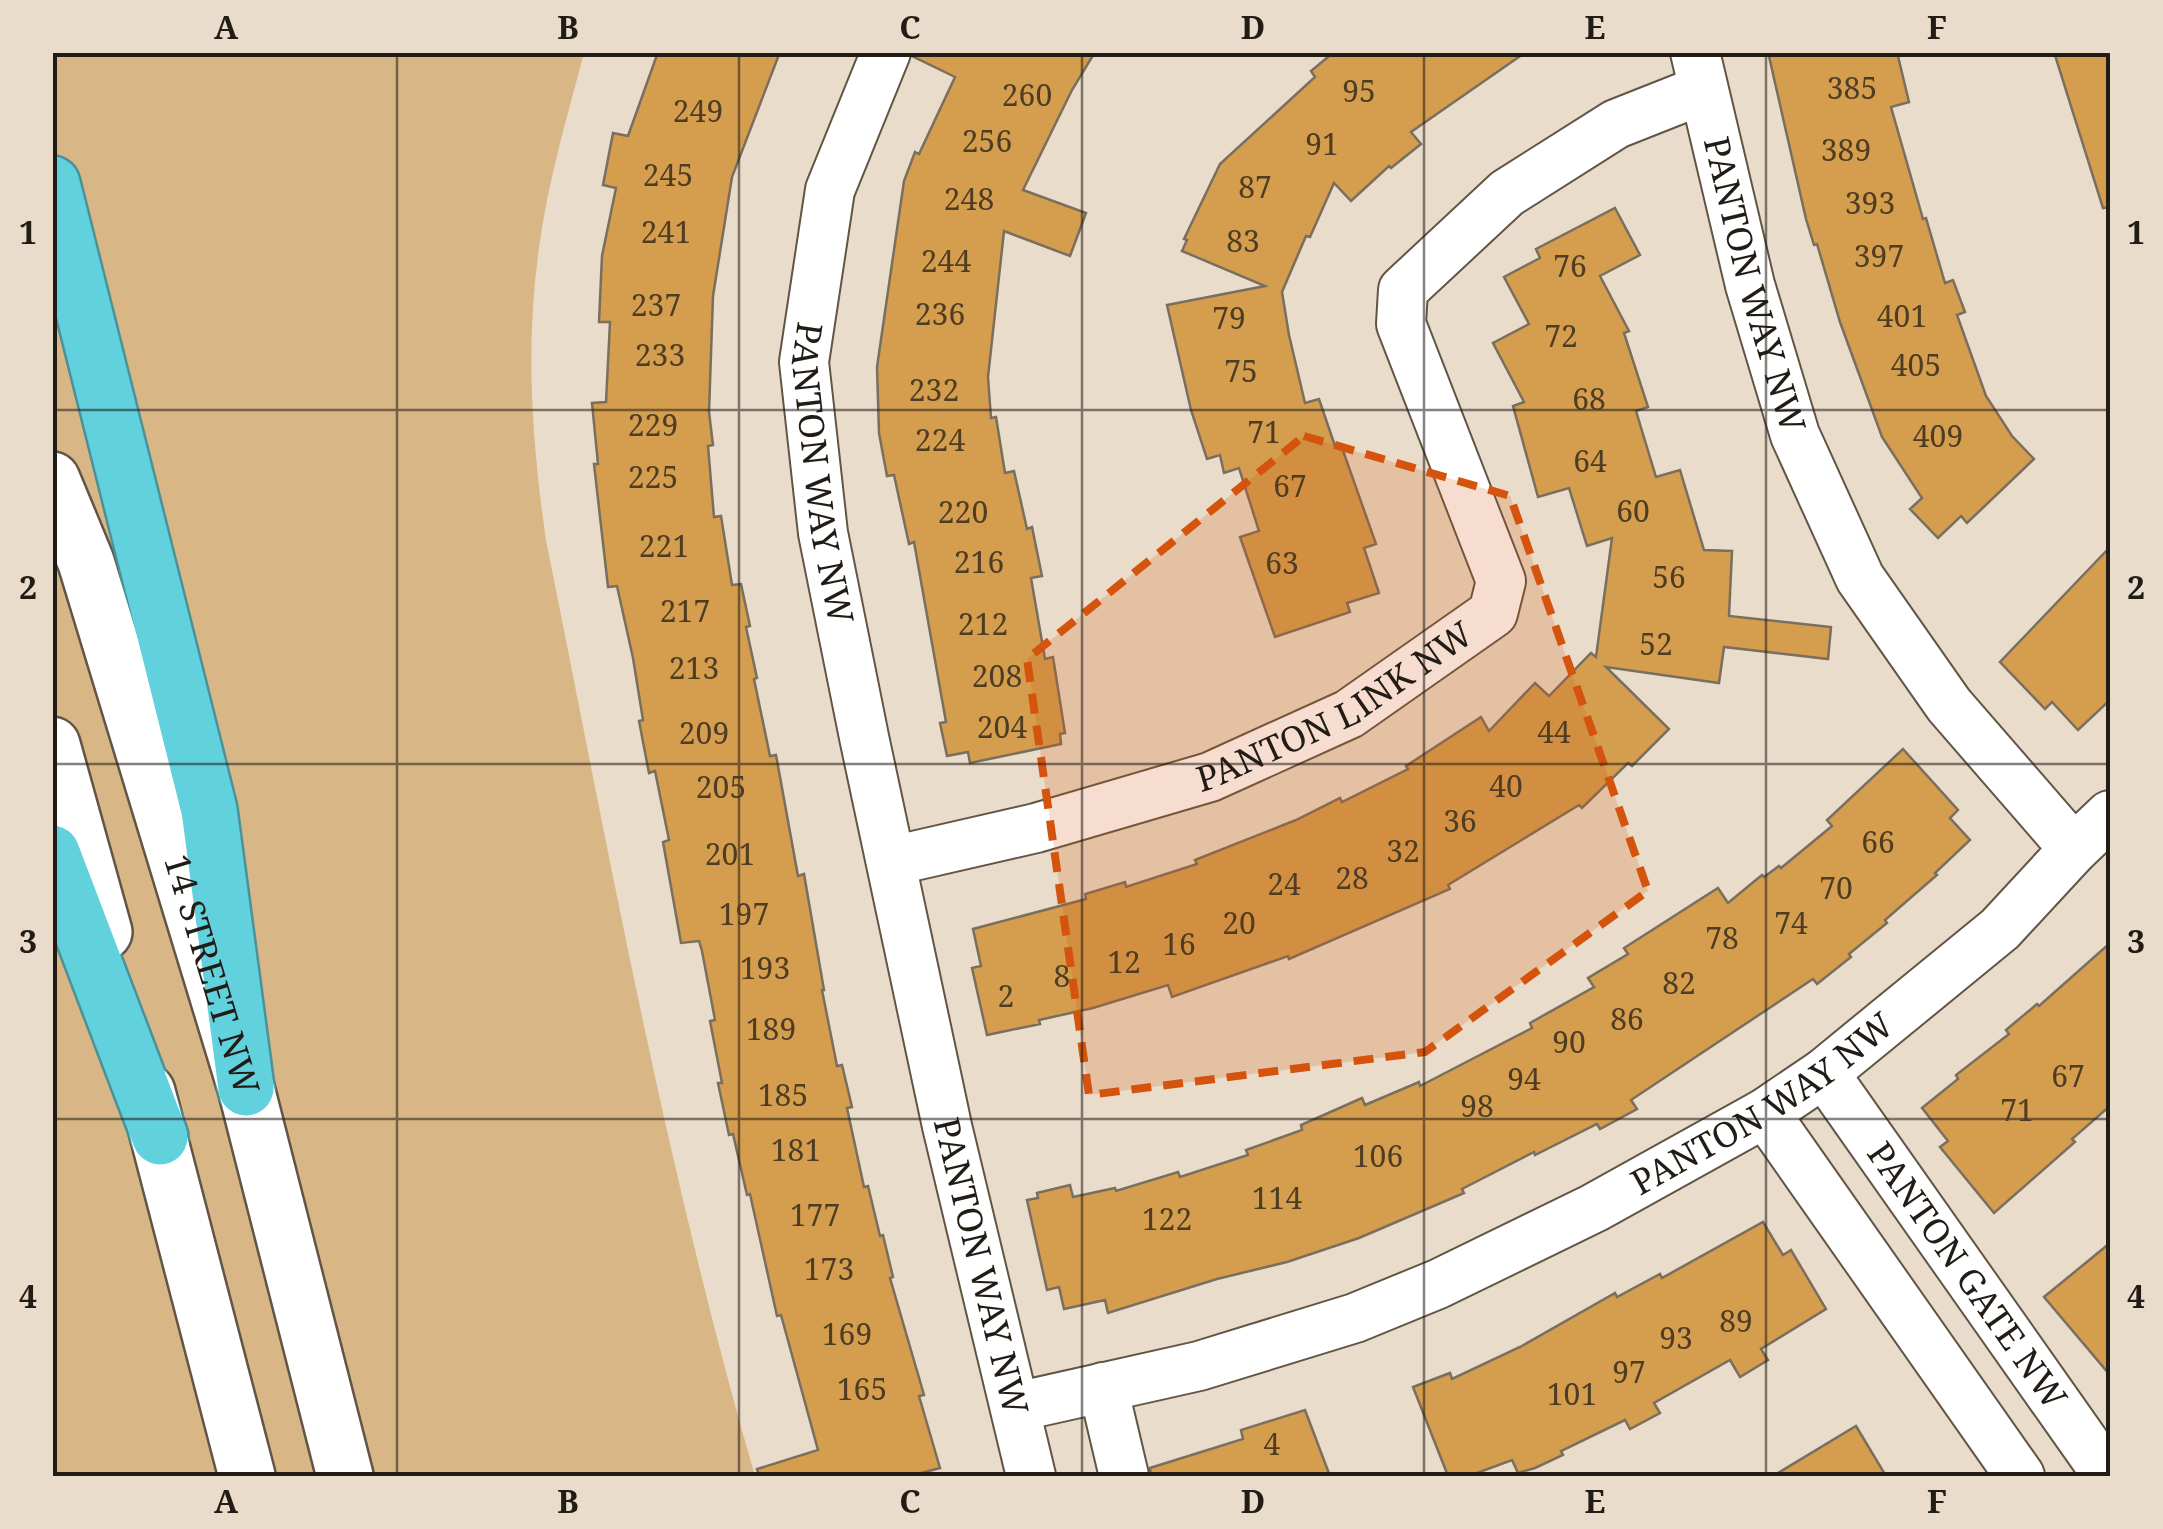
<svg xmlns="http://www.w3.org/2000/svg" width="2163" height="1529" font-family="'Noto Serif',serif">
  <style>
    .green { fill: #d9b685 }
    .building { fill: #d49e4e; stroke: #7a6e5e; stroke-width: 2.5 }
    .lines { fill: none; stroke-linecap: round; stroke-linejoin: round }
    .minor-casing { stroke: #615545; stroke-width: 52 }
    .tertiary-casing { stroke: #615545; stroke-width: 60 }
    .motorway-casing { stroke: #4b9298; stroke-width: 60 }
    .minor { stroke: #fff; stroke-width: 48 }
    .tertiary { stroke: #fff; stroke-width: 55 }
    .motorway { stroke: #62d1de; stroke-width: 55 }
    .marked { fill: #d4530d; fill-opacity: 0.2; stroke: #d4530d; stroke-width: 8; stroke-dasharray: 20 12; stroke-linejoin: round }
    .grid { fill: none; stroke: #211c15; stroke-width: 2.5; stroke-opacity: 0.55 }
    .labels { text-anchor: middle; stroke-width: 8; stroke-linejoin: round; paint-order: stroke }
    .number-label { font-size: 30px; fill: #4e3c23 }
    .street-label { font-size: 35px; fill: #211c15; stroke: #eadcca }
    .neatline { fill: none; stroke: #211c15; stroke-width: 4 }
    .grid-label { font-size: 32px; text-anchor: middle; font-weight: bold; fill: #211c15 }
  </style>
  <rect width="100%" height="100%" fill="#eadcca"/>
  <!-- green -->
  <path class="green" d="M52,53H584C567,117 548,181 539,248C525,346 532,443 546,540C609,854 666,1169 755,1476H53Z"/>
  <!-- building -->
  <g class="building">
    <polygon points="658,52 780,52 732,177 713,296 709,412 713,445 708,446 714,517 721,516 732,585 741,584 750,626 746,627 757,678 754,679 770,756 776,755 798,876 804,874 824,990 822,990 837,1066 842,1065 852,1107 847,1108 864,1187 868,1186 880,1236 883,1235 893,1277 890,1278 924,1395 919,1396 940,1468 910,1476 759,1476 757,1469 818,1450 781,1315 777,1316 750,1194 747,1195 733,1134 729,1135 718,1083 722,1083 710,1021 715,1020 702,951 699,941 681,943 663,842 669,840 655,771 649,773 639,721 643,720 633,658 617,586 608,587 594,464 598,464 592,403 606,402 610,322 599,322 602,256 616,188 603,185 613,133 628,136"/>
    <polygon points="913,52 1095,52 1072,90 1023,190 1086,213 1070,256 1004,231 988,377 991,418 996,417 1005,473 1014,471 1027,529 1032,527 1042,576 1031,578 1045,659 1053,657 1065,733 1060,734 1061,744 970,763 968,752 947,756 940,723 946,722 914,542 909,544 894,475 887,476 879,433 877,367 904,181 915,152 919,154 955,77 912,56"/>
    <polygon points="1334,52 1526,52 1411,132 1421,144 1391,168 1389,166 1351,201 1334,183 1310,237 1306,236 1282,292 1289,335 1305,403 1319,399 1335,446 1341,445 1376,544 1364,548 1379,593 1347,603 1350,612 1275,637 1240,537 1259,531 1239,468 1224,473 1220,455 1207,459 1191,410 1167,305 1265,286 1182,251 1187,240 1184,239 1220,164 1315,77 1311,71"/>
    <polygon points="1768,52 1897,52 1909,102 1891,107 1923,219 1926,218 1945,283 1953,280 1965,312 1957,315 1986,396 2012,436 2034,459 1967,523 1961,516 1938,538 1910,509 1922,498 1882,437 1840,322 1817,244 1814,245 1806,219"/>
    <polygon points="2054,52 2110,52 2110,207 2103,208"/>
    <polygon points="1615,208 1640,255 1600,276 1629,331 1624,333 1648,407 1636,411 1656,477 1680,470 1704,550 1732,551 1729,616 1831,627 1828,659 1724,647 1719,683 1606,667 1669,729 1632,766 1628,763 1582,808 1579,805 1448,885 1450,889 1289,959 1288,956 1172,997 1168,985 1093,1008 1039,1020 1040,1024 987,1035 972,968 981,966 973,929 1086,899 1085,894 1125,882 1126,887 1197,864 1195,860 1296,820 1340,798 1342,802 1408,769 1406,766 1481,717 1489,731 1535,683 1549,696 1591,653 1596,657 1612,538 1587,546 1569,488 1538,497 1513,406 1524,402 1493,343 1529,324 1504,277 1540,258 1536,249"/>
    <polygon points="2110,547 2110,700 2078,730 2052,702 2045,709 2000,662"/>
    <polygon points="1903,749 1958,810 1950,818 1970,840 1935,873 1937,875 1885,920 1887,923 1849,954 1851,957 1817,984 1813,979 1631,1100 1637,1109 1600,1129 1597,1124 1535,1155 1534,1152 1462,1189 1464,1193 1359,1238 1287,1262 1217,1279 1108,1313 1105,1300 1064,1309 1059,1287 1047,1290 1027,1200 1038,1198 1037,1193 1070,1185 1073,1197 1115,1188 1116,1191 1178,1172 1180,1177 1248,1155 1246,1150 1302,1130 1301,1125 1362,1098 1365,1105 1419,1082 1420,1086 1532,1028 1530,1023 1594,987 1588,978 1628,954 1624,948 1718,888 1728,903 1762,875 1764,877 1779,866 1781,868 1832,826 1827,820"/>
    <polygon points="2110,943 2110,1106 2072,1139 2075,1142 1994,1213 1940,1147 1948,1141 1922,1108 1958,1079 1956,1075 2009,1034 2006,1030 2037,1004 2039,1006"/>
    <polygon points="1763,1222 1783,1255 1791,1250 1826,1309 1761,1349 1768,1360 1740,1377 1730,1360 1654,1403 1660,1413 1630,1429 1625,1420 1561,1451 1563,1455 1535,1468 1518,1473 1512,1460 1469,1476 1448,1476 1413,1387 1450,1373 1452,1379 1520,1347 1615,1293 1617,1297 1660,1274 1662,1278"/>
    <polygon points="2110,1243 2110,1375 2044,1297"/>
    <polygon points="1305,1410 1330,1476 1151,1476 1150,1468 1243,1439 1241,1430"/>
    <polygon points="1856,1426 1886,1476 1773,1476"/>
  </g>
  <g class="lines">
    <!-- minor casing -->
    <g class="minor-casing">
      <g id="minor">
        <path id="s1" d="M886,52L830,190L804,362L823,533L864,737L947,1126L1031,1476"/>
        <path id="s2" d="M1695,52L1750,285L1795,435L1860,578L1949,705L2074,849"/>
        <path id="s3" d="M892,861L1036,828L1210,777L1349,714L1493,613L1501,581L1401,324L1403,290L1507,193L1616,124L1702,90"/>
        <path id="s4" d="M1824,1073L2108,1476"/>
        <polyline points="1765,1113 2020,1476"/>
        <polyline points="1103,1387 1124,1476"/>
        <path id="s5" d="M1016,1407L1199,1366L1355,1318L1438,1284L1594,1208L1765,1113L1824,1073L2000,929L2074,849L2110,815"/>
      </g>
    </g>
    <!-- tertiary casing -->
    <g class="tertiary-casing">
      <g id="tertiary">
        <path id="s6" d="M52,480L86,562L246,1088L345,1476"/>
        <polyline points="52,745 104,932"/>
        <polyline points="147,1092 247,1476"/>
      </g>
    </g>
    <!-- motorway casing -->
    <g class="motorway-casing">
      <g id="motorway">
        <polyline points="52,184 209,810 246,1088"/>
        <polyline points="52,853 160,1137"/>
      </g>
    </g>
    <!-- minor -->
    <use href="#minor" class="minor"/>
    <!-- tertiary -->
    <use href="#tertiary" class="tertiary"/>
    <!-- motorway -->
    <use href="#motorway" class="motorway"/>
  </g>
  <!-- marked area -->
  <path class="marked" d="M1304,436L1510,496L1648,891L1425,1052L1089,1095L1027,659Z"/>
  <!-- grid -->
  <path class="grid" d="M397,52V1476M739,52V1476M1082,52V1476M1424,52V1476M1766,52V1476M52,410H2110M52,764H2110M52,1119H2110"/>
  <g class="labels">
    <!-- number labels -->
    <g class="number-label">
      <text x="1852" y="99">385</text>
      <text x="1359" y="102">95</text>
      <text x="1027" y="106">260</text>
      <text x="698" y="122">249</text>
      <text x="987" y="152">256</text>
      <text x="1322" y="155">91</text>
      <text x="1846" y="161">389</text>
      <text x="668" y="186">245</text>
      <text x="1255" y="198">87</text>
      <text x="969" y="210">248</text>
      <text x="1870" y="214">393</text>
      <text x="666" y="243">241</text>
      <text x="1243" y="252">83</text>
      <text x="1879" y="267">397</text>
      <text x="946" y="272">244</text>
      <text x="1570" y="277">76</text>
      <text x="656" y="316">237</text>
      <text x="940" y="325">236</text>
      <text x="1902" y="327">401</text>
      <text x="1229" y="329">79</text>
      <text x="1561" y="347">72</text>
      <text x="660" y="366">233</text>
      <text x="1916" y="376">405</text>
      <text x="1241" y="382">75</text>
      <text x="934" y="401">232</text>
      <text x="1589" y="410">68</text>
      <text x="653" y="436">229</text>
      <text x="1264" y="443">71</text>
      <text x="1938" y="447">409</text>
      <text x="940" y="451">224</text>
      <text x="1590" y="472">64</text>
      <text x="653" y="488">225</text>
      <text x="1290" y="497">67</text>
      <text x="1633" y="522">60</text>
      <text x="963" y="523">220</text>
      <text x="664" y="557">221</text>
      <text x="979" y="573">216</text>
      <text x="1282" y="574">63</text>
      <text x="1669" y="588">56</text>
      <text x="685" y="622">217</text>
      <text x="983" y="635">212</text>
      <text x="1656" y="655">52</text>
      <text x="694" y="679">213</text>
      <text x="997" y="687">208</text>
      <text x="1002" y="738">204</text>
      <text x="1554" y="743">44</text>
      <text x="704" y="744">209</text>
      <text x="1506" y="797">40</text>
      <text x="721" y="798">205</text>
      <text x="1460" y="832">36</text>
      <text x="1878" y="853">66</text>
      <text x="1403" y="862">32</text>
      <text x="730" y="865">201</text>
      <text x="1352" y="889">28</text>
      <text x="1284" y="895">24</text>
      <text x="1836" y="899">70</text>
      <text x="744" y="925">197</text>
      <text x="1239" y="934">20</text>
      <text x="1791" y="934">74</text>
      <text x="1722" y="949">78</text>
      <text x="1179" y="955">16</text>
      <text x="1124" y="973">12</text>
      <text x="765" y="979">193</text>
      <text x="1062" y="987">8</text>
      <text x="1679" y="994">82</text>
      <text x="1006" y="1007">2</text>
      <text x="1627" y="1030">86</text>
      <text x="771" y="1040">189</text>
      <text x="1569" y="1053">90</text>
      <text x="2068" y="1087">67</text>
      <text x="1524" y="1090">94</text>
      <text x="783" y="1106">185</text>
      <text x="1477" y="1117">98</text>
      <text x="2017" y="1121">71</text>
      <text x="796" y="1161">181</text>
      <text x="1378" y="1167">106</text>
      <text x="1277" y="1209">114</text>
      <text x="815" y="1226">177</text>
      <text x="1167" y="1230">122</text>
      <text x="829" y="1280">173</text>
      <text x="1736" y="1332">89</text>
      <text x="847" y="1345">169</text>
      <text x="1676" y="1349">93</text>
      <text x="1629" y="1383">97</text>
      <text x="862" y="1400">165</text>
      <text x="1572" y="1405">101</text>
      <text x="1272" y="1455">4</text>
    </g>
    <!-- street labels -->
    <g class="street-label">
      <text dy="12" stroke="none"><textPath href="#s2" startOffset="240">PANTON WAY NW</textPath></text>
      <text dy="12" stroke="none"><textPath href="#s1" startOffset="435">PANTON WAY NW</textPath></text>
      <text dy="12" stroke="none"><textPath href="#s3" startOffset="472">PANTON LINK NW</textPath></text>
      <text dy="12" stroke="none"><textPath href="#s6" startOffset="520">14 STREET NW</textPath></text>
      <text dy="12" stroke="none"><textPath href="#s5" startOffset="812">PANTON WAY NW</textPath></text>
      <text dy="12" stroke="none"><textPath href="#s1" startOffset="1245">PANTON WAY NW</textPath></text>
      <text dy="12" stroke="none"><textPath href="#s4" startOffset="248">PANTON GATE NW</textPath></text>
    </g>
  </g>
  <!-- border -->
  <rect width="2163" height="1529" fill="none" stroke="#eadcca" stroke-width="110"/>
  <rect x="55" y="55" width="2053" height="1419" class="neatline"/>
  <g class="grid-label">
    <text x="226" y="39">A</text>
    <text x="568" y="39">B</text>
    <text x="910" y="39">C</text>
    <text x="1253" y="39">D</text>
    <text x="1595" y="39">E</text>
    <text x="1937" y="39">F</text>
    <text x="28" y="244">1</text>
    <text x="2136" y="244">1</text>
    <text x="28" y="599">2</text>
    <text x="2136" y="599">2</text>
    <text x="28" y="953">3</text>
    <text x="2136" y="953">3</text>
    <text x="28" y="1308">4</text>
    <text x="2136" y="1308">4</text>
    <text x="226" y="1513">A</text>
    <text x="568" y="1513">B</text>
    <text x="910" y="1513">C</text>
    <text x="1253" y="1513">D</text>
    <text x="1595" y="1513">E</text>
    <text x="1937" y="1513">F</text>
  </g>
</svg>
